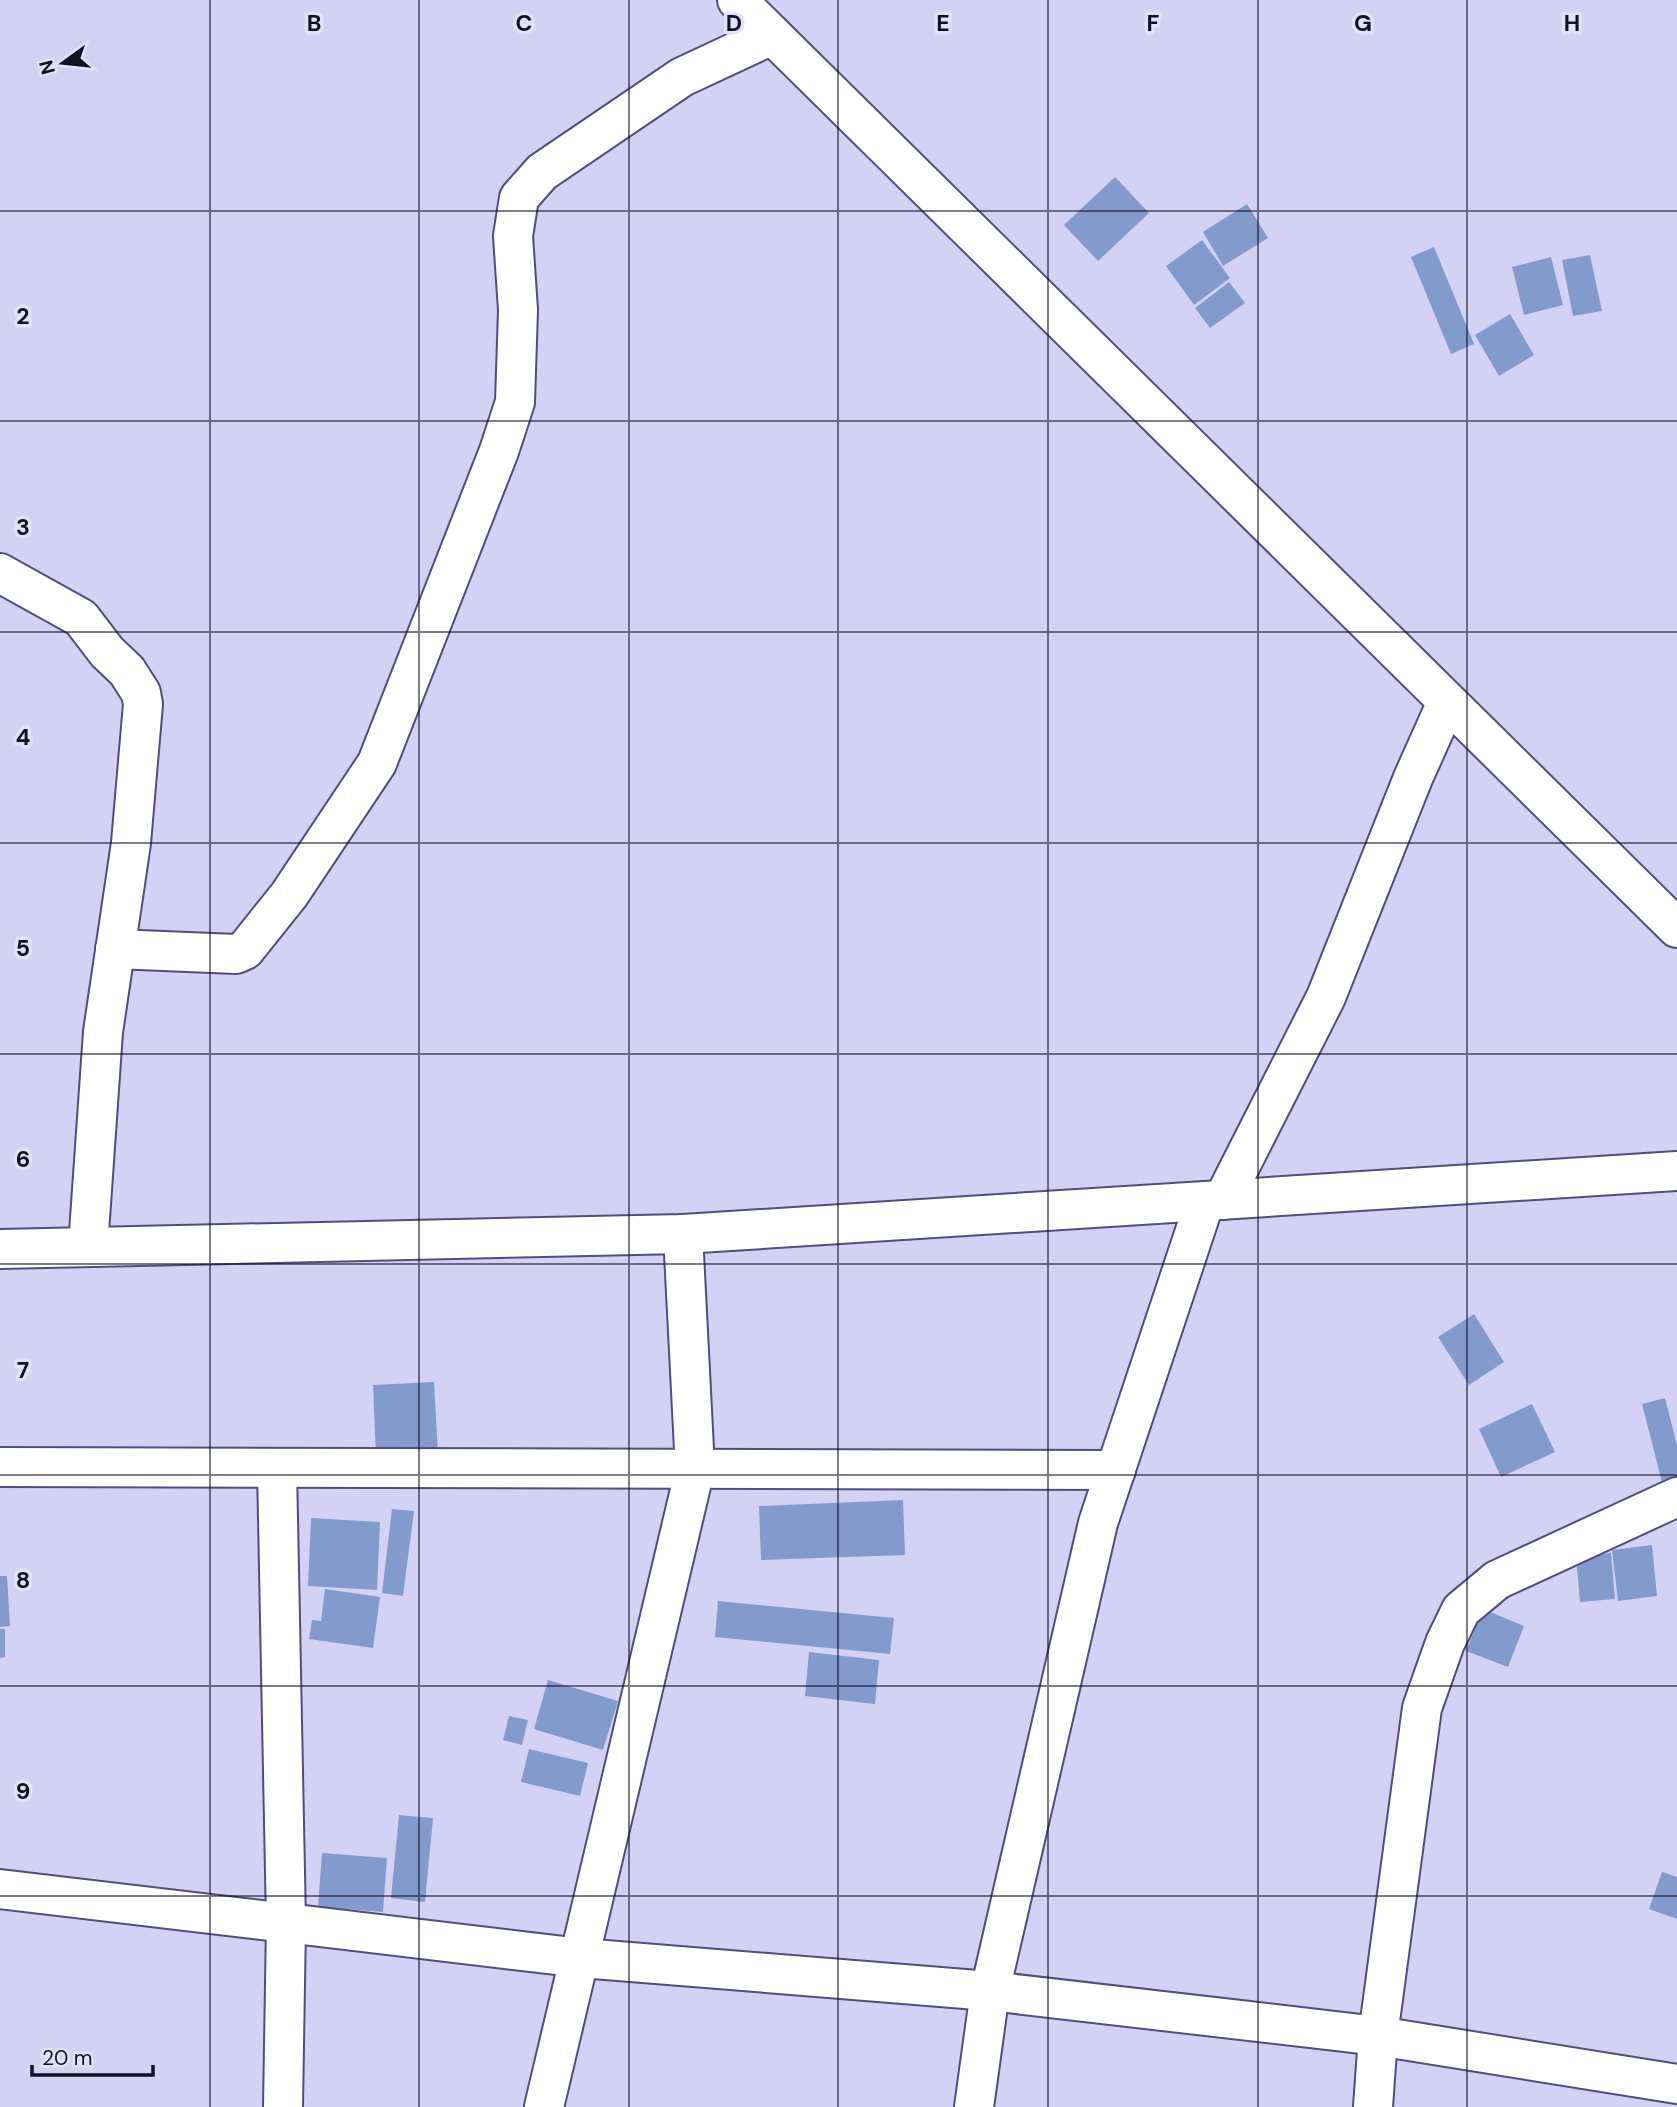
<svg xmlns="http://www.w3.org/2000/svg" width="1677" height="2107" font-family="'DM Sans',sans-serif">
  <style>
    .building { fill: #839acd }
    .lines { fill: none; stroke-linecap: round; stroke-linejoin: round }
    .minor-casing { stroke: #514d7f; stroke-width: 42 }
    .minor { stroke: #fff; stroke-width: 38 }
    .grid { fill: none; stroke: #121025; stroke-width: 2; stroke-opacity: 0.55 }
    .grid-label { font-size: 23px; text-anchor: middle; font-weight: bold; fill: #121025; stroke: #e1e1f8; stroke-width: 7; stroke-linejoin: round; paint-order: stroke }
  </style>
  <rect width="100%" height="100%" fill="#d3d2f5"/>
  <!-- building -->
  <g class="building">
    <polygon points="1115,177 1149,213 1098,261 1064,225"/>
    <polygon points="1247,204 1268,238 1223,266 1203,232"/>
    <polygon points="1202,240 1230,278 1194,305 1166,266"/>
    <polygon points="1434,247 1474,344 1451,354 1411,257"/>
    <polygon points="1590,255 1602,311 1573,316 1562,260"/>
    <polygon points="1551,257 1563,305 1524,315 1512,267"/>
    <polygon points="1229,282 1245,303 1210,328 1195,308"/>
    <polygon points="1510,314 1534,355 1499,376 1475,335"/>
    <polygon points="1474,1314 1504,1362 1469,1385 1438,1337"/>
    <polygon points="434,1382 438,1454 376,1457 373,1385"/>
    <polygon points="1665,1398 1677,1445 1677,1482 1663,1486 1642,1404"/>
    <polygon points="1532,1404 1555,1452 1501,1477 1479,1429"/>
    <polygon points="903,1500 905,1555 761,1560 759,1506"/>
    <polygon points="392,1509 414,1511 403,1596 382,1593"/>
    <polygon points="311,1518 380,1522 377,1590 308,1586"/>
    <polygon points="1652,1545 1657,1596 1618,1601 1612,1550"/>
    <polygon points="1611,1553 1615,1599 1580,1602 1576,1557"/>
    <polygon points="0,1576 7,1576 10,1626 0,1627"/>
    <polygon points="325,1589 380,1597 373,1648 309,1639 312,1620 321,1621"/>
    <polygon points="718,1601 894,1618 890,1654 715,1637"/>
    <polygon points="1483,1609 1524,1626 1508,1667 1466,1651"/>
    <polygon points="0,1629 5,1629 5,1657 0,1658"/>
    <polygon points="809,1652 879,1660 875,1704 805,1696"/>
    <polygon points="548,1680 618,1701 603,1750 534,1729"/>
    <polygon points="509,1716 528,1720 522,1745 503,1740"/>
    <polygon points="529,1749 588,1763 580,1796 521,1782"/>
    <polygon points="399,1815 433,1818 425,1902 391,1898"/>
    <polygon points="322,1853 387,1858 383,1912 318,1907"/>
    <polygon points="1662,1872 1677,1877 1677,1919 1649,1909"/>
  </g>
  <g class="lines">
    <!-- minor casing -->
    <g class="minor-casing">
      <g id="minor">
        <polyline points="737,0 1677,928"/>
        <polyline points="0,573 81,618 107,652 127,671 141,693 143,704 131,843 103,1032 88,1247"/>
        <polyline points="115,949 236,954 245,950 289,895 377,763 499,451 515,402 518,310 513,236 519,198 542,172 682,77 772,35"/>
        <polyline points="1223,1200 1326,997 1413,778 1447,702"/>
        <polyline points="0,1249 683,1234 1677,1171"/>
        <polyline points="0,1467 1116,1470"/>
        <polyline points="277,1468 286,1923 283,2107"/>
        <polyline points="0,1889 581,1958 990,1991 1378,2036 1677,2084"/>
        <polyline points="544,2107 695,1469 683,1234"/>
        <polyline points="974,2107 990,1991 1098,1523 1205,1201"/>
        <polyline points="1373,2107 1378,2036 1422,1708 1445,1643 1461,1610 1497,1580 1677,1497"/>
      </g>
    </g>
    <!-- minor -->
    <use href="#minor" class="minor"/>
  </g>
  <!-- grid -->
  <path class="grid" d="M210,0V2107M419,0V2107M629,0V2107M838,0V2107M1048,0V2107M1258,0V2107M1467,0V2107M0,211H1677M0,421H1677M0,632H1677M0,843H1677M0,1054H1677M0,1264H1677M0,1475H1677M0,1686H1677M0,1896H1677"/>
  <g class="grid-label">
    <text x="314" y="31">B</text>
    <text x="524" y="31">C</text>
    <text x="734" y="31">D</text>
    <text x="943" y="31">E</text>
    <text x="1153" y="31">F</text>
    <text x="1363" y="31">G</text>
    <text x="1572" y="31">H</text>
    <text x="23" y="324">2</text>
    <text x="23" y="535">3</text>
    <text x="23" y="745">4</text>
    <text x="23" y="956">5</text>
    <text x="23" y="1167">6</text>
    <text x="23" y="1378">7</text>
    <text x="23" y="1588">8</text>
    <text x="23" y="1799">9</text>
  </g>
  <!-- north arrow -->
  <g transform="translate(63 63) rotate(255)" stroke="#e1e1f8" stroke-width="5" paint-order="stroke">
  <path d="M0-5L12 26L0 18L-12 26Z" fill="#121025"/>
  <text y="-10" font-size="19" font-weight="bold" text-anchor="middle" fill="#121025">N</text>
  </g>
  <!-- scale -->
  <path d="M32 2065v10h121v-10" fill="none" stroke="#121025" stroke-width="3.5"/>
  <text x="42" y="2065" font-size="21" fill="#121025" stroke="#e1e1f8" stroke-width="5" paint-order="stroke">20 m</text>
</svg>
